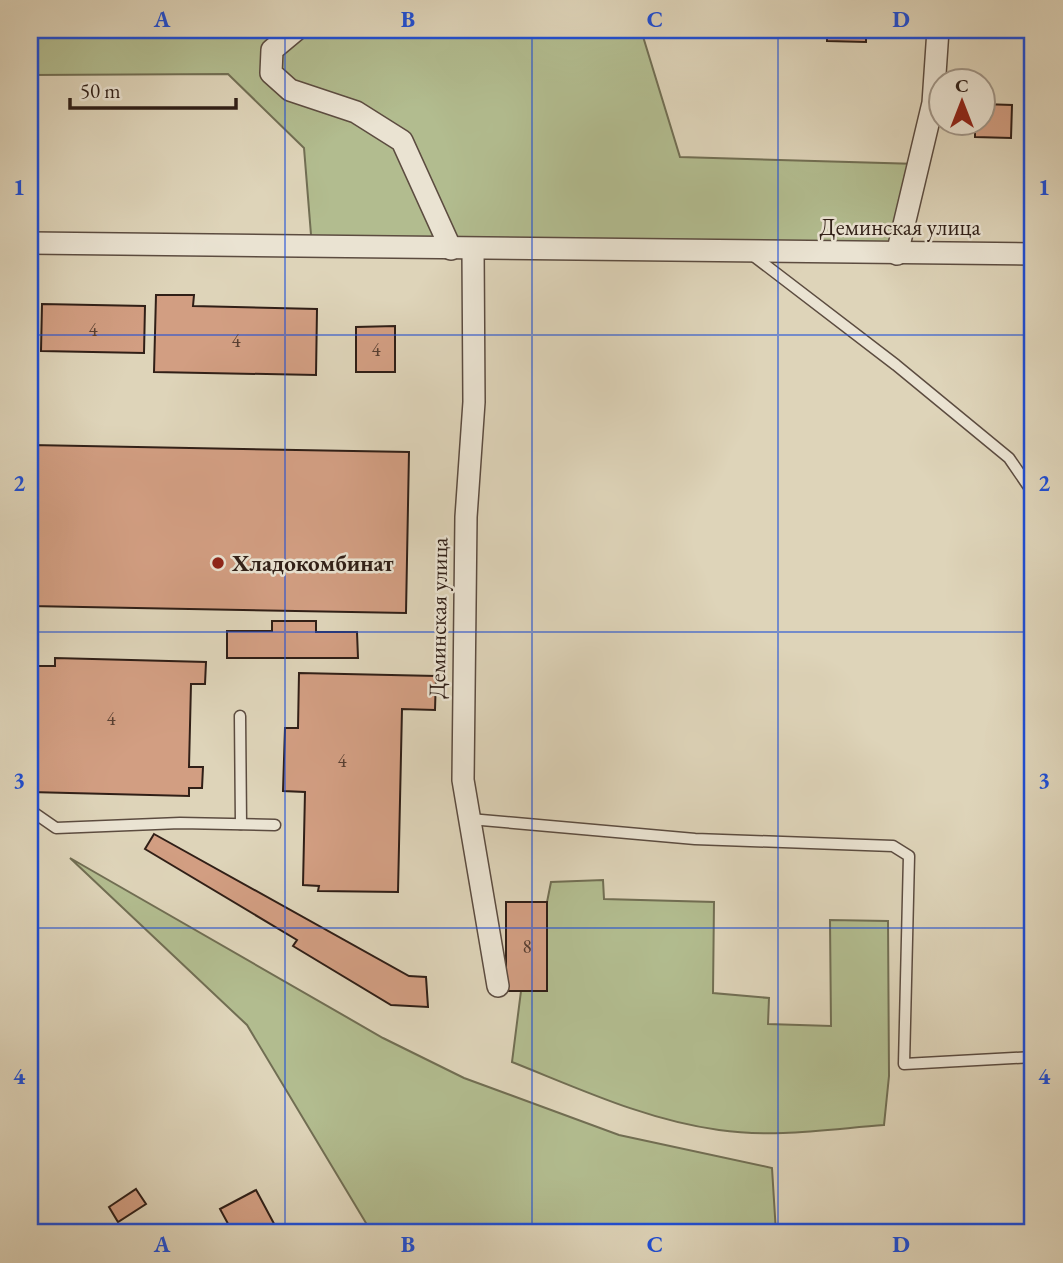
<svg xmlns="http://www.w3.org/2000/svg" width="1063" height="1263" font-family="'EB Garamond',serif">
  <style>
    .green { fill: #b2bc8f; stroke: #716e53; stroke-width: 2 }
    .building { fill: #d29e82; stroke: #301f17; stroke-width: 2 }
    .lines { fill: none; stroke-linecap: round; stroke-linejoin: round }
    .service-casing { stroke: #5c4c40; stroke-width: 13 }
    .minor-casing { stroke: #5c4c40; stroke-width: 24 }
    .service { stroke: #eae3d2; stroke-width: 10 }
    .minor { stroke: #eae3d2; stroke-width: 21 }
    .grid { fill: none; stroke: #1d4ed8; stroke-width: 2; stroke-opacity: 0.55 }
    .poi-dot { fill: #8f2418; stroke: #eae3d2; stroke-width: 2.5 }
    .labels { text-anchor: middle; stroke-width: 5; stroke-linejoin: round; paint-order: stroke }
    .number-label { font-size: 19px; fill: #583f32 }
    .street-label { font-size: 23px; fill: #301f17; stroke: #eae3d2 }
    .poi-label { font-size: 23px; font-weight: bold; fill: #301f17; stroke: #eae3d2; text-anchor: start }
    .neatline { fill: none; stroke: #1d4ed8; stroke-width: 2.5 }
    .grid-label { font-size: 23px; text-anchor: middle; font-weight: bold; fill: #1d4ed8 }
  </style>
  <rect width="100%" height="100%" fill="#ded4b9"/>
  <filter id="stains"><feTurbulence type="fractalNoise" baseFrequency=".00286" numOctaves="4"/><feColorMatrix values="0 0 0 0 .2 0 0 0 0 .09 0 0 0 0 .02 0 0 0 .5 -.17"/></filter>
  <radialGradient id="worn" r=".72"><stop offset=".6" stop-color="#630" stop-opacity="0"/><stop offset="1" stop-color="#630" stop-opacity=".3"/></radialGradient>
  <!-- green -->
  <g class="green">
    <polygon points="30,30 641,30 680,157 918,164 896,254 312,247 304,148 228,74 30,75"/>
    <polygon points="70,858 383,1038 464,1078 619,1135 772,1168 776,1233 372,1233 247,1025"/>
    <path d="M603,880L604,899L714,902L713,993L769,998L768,1024L831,1026L830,920L888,921L889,1076L884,1125C830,1129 773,1138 719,1130C646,1120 580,1089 512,1062L521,991H547V902L551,882Z"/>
  </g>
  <!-- building -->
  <g class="building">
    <polygon points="827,30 866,30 866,42 827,41"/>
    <polygon points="982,104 1012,105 1011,138 975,137 975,122 982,122"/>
    <polygon points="156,295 194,295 193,306 317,309 316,375 154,372"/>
    <polygon points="42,304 145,306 144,353 41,351"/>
    <polygon points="395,326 395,372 356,372 356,327"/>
    <polygon points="31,445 409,452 406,613 30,606"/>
    <polygon points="272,621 316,621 316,632 357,632 358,658 227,658 227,631 272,631"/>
    <polygon points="55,658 206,662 205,684 191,684 189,767 203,767 202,788 189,788 189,796 30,792 32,666 55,666"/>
    <polygon points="299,673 436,676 435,710 402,709 398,892 318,891 319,886 303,885 305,792 283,791 285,728 298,728"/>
    <polygon points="154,834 409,976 426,977 428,1007 391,1005 293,946 297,940 145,849"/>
    <rect x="506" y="902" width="41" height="89"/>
    <polygon points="30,917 36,938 30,940"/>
    <polygon points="136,1189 146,1204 118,1222 109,1207"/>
    <polygon points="256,1190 279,1233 233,1233 220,1209"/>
  </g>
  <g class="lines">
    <!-- service casing -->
    <g class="service-casing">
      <g id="service">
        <polyline points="751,254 896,365 1009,458 1033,493"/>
        <polyline points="240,716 241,824"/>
        <polyline points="30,810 56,828 180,823 275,825"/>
        <polyline points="470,819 695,839 893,846 909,856 904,1064 1033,1057"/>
      </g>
    </g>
    <!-- minor casing -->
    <g class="minor-casing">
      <g id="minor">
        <polyline points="296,30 272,50 271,73 290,90 356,112 402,141 451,249"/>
        <polyline points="30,243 1033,254"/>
        <polyline points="473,249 474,402 466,517 463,780 498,986"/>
        <polyline points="897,254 933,103 938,30"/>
      </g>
    </g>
    <!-- service -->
    <use href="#service" class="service"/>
    <!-- minor -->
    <use href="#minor" class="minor"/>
  </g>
  <!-- grid -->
  <path class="grid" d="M285,30V1233M532,30V1233M778,30V1233M30,335H1033M30,632H1033M30,928H1033"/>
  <!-- markers -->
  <circle class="poi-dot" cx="218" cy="563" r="7"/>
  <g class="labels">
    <!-- number labels -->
    <g class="number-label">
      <text x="93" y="336">4</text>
      <text x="236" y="347">4</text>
      <text x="376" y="356">4</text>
      <text x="111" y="725">4</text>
      <text x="342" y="767">4</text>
      <text x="527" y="953">8</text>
    </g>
    <!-- street labels -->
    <g class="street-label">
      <text x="900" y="235">Деминская улица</text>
      <text transform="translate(438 618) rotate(-89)" y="8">Деминская улица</text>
    </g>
    <!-- poi labels -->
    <g class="poi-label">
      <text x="232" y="571">Хладокомбинат</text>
    </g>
  </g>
  <!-- margin -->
  <rect width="1063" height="1263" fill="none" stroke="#ded4b9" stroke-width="77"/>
  <!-- north arrow -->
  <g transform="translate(962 102)"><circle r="33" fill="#eae3d2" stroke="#a09587" stroke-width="2"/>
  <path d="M0-5L12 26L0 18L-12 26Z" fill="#8f2418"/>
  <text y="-10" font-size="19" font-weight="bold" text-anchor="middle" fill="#301f17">С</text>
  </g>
  <!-- scale -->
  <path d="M70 98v10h166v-10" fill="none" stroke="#301f17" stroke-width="3.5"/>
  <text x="80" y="98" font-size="21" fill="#301f17" stroke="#eae3d2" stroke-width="5" paint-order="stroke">50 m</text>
  <rect x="38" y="38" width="986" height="1186" class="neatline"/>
  <g class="grid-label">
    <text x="162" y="27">A</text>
    <text x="408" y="27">B</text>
    <text x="655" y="27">C</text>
    <text x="901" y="27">D</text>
    <text x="19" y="195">1</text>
    <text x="1044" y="195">1</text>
    <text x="19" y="491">2</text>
    <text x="1044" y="491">2</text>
    <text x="19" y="788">3</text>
    <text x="1044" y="788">3</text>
    <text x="19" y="1084">4</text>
    <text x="1044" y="1084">4</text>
    <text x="162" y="1252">A</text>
    <text x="408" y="1252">B</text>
    <text x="655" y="1252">C</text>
    <text x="901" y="1252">D</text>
  </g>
  <rect width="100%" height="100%" filter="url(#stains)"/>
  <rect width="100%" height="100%" fill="url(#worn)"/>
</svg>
